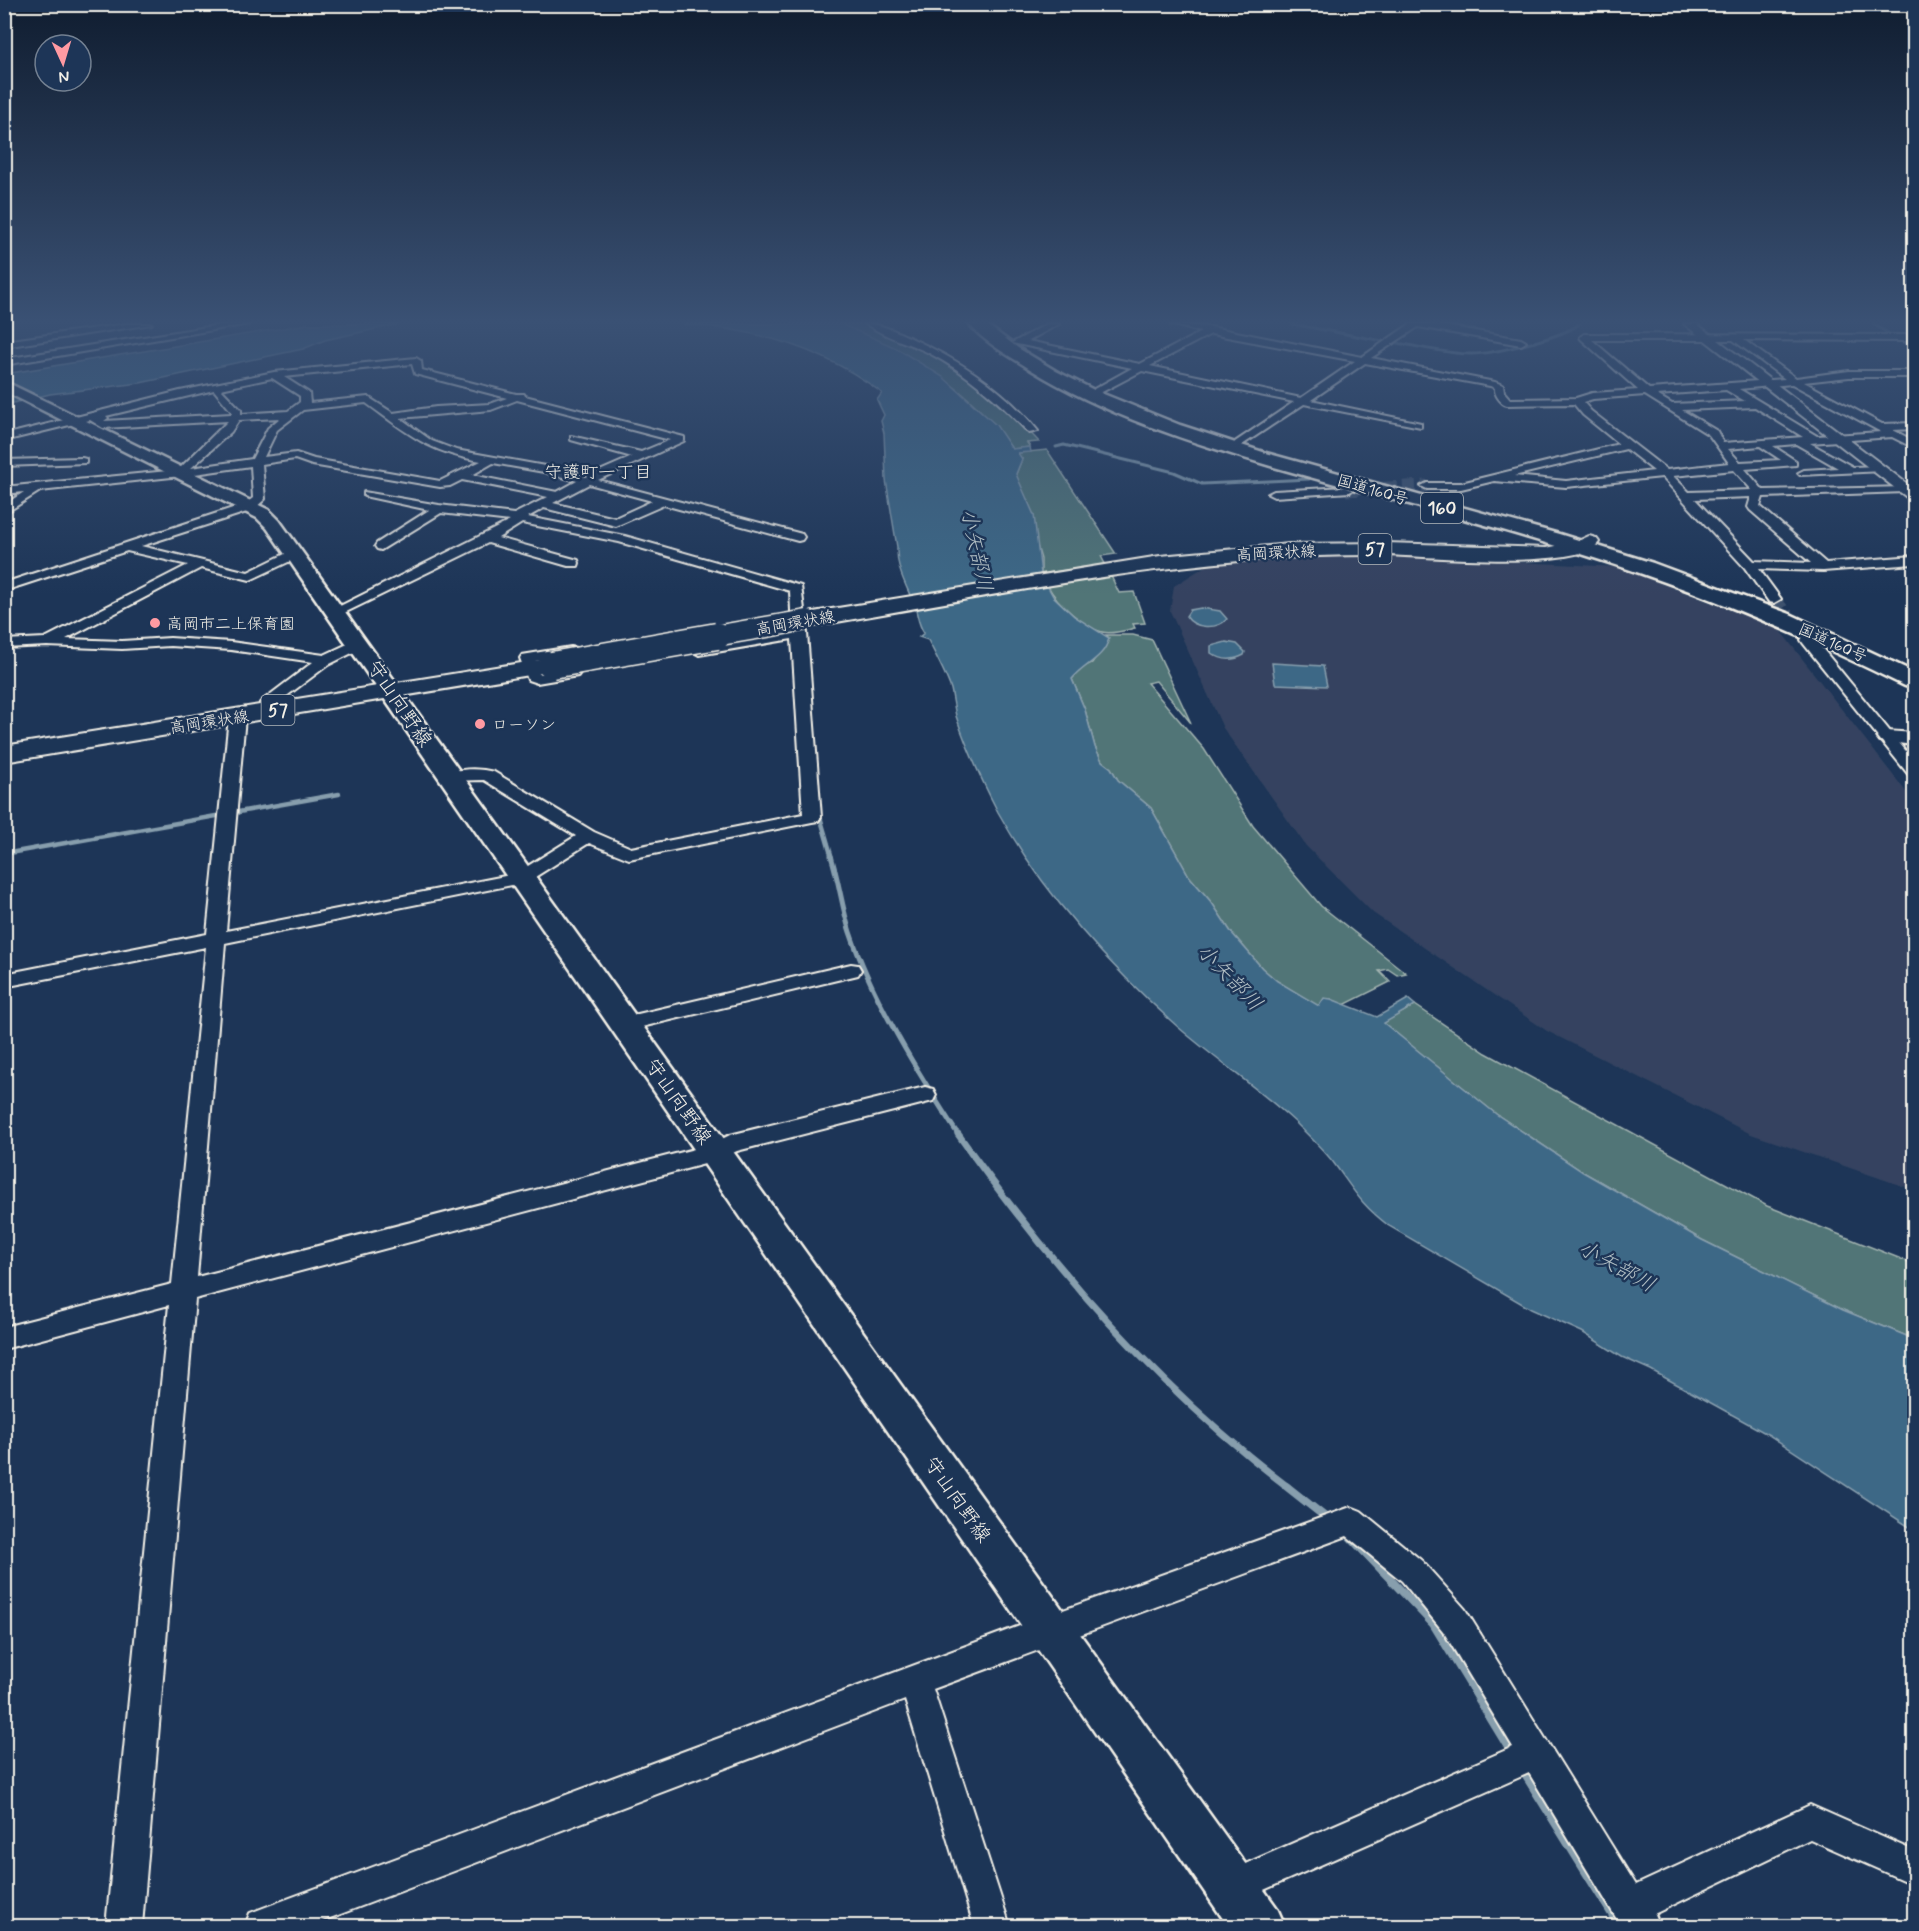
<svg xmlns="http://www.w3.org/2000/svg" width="1919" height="1931" font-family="Mynerve,'Klee One',sans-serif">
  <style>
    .built { fill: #344360 }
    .green { fill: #517577; stroke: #a2b3b0; stroke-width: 1.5 }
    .water { fill: #3e6786; stroke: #879ead; stroke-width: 1.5 }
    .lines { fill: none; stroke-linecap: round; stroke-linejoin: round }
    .stream-far4 { stroke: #879ead; stroke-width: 3 }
    .stream-far3 { stroke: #879ead; stroke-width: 4.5 }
    .stream-far2 { stroke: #879ead; stroke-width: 5 }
    .stream-far1 { stroke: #879ead; stroke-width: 7 }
    .stream { stroke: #879ead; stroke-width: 8 }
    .minor-tunnel { stroke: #3d516d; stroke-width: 13; stroke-dasharray: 13 6; stroke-linecap: butt }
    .minor-casing { stroke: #f4f1e8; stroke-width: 4 }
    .tertiary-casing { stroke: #f4f1e8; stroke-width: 4 }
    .secondary-casing { stroke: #f4f1e8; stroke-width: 5 }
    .primary-casing { stroke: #f4f1e8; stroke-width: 4 }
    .trunk-casing { stroke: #f4f1e8; stroke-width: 5 }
    .minor { fill: #1d3557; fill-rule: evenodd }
    .tertiary { fill: #1d3557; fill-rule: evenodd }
    .secondary { fill: #1d3557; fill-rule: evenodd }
    .primary { fill: #1d3557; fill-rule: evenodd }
    .trunk { fill: #1d3557; fill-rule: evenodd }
    .primary-bridge-far1-casing { stroke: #f4f1e8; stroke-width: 23; stroke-linecap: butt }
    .primary-bridge-casing { stroke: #f4f1e8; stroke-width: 29; stroke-linecap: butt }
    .primary-bridge-far1 { stroke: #1d3557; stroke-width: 20 }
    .primary-bridge { stroke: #1d3557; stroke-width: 26 }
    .poi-dot { fill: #ff9aa2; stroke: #1d3557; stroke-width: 2 }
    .labels { text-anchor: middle; stroke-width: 5; stroke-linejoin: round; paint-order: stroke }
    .far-street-label { font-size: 16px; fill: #f4f1e8; stroke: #1d3557 }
    .far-poi-label { font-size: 16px; fill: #f4f1e8; stroke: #1d3557; text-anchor: start }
    .far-neighbourhood-label { font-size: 18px; fill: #f4f1e8; stroke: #1d3557 }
    .shield { fill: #1d3557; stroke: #b4b9bc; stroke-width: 1.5 }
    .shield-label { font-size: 18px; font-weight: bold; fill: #f4f1e8 }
    .street-label { font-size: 20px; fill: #f4f1e8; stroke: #1d3557 }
    .water-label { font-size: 21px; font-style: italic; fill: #b4c1c6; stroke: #1d3557 }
  </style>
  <rect width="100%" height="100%" fill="#1d3557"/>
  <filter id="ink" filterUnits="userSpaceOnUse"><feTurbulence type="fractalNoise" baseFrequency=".0167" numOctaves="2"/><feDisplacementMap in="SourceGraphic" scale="12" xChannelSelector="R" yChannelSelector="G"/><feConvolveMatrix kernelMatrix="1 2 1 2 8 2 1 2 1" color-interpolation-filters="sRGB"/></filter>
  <g filter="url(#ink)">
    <!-- built -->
    <polygon class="built" points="1330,553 1618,567 1779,629 1914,802 1914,1190 1751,1134 1547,1031 1373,913 1306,846 1223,728 1170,611 1174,586 1215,560"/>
    <!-- green -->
    <g class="green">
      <path d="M840,324H867L896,336L947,363L985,388L1004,404L1039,442L1027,443L1030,447L1012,449C967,383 911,355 840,324Z"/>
      <polygon points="1047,450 1116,554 1101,556 1105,564 1041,574 1041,559 1016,474 1022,459 1017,453"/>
      <path d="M1111,576L1119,593L1134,592L1145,623L1133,624L1135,628C1126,630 1112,635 1102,632C1085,628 1056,602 1048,586Z"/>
      <polygon points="1106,635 1133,635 1152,640 1191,723 1156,681 1147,683 1204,749 1253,826 1321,906 1406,973 1397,975 1388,969 1379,971 1390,982 1344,1005 1331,999 1319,1007 1277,981 1262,968 1231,932 1212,903 1189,876 1151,808 1118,780 1111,768 1102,761 1095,747 1085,710 1072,679 1081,668 1092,663 1109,638"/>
      <polygon points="1415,1005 1486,1053 1767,1206 1914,1264 1914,1339 1843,1310 1702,1240 1583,1172 1496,1114 1383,1023"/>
    </g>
    <!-- water -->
    <g class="water">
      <polygon points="308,324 399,324 325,340 303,349 140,383 50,394 5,405 5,374"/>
      <path d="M683,324H840L869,336L896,348L943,377L996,425L1012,449L1030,447L1031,452L1018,453L1022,459L1016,474L1034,515L1041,574L1053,596L1074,616L1109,638C1104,659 1085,663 1072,679L1085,710L1095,747L1102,761L1111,768L1118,780L1151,808L1189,876L1212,903L1231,932L1262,968L1277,981L1319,1006L1324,998L1331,999L1377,1017L1408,999L1415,1005L1384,1023L1496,1114L1583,1172L1702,1240L1843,1310L1914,1339V1530L1769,1435L1651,1370L1622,1357L1582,1332L1531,1309L1389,1226C1359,1203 1354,1190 1333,1162C1322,1148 1307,1134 1295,1122C1258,1088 1216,1060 1178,1027C1108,965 1044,895 998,812C982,781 967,749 956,716C954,707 953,698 951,689C945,672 936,656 928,640L919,637L924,633C918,624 918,616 915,607C907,586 896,570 897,547L886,480L884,433L881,421L884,415L877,400L882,393C824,348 755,329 683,324Z"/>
      <path d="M1201,608L1220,611L1227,619C1217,630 1194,629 1186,616L1190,610Z"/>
      <path d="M1226,642L1237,644L1245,652L1244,655C1233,661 1221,660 1211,653V646Z"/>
      <polygon points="1272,663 1323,666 1327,686 1275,684"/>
    </g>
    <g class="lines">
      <!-- stream-far4 -->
      <g class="stream-far4">
        <polyline points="1292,324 1383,341"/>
        <polyline points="1873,324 1914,349"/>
        <path d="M1397,343C1421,347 1447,354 1471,354C1493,354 1564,337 1579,324"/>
        <polyline points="1056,447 1064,445 1174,472 1202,484 1309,479"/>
      </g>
      <!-- stream-far3 -->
      <g class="stream-far3">
        <polyline points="819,813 832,858"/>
        <polyline points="4,854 339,794"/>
      </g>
      <!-- stream-far2 -->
      <path class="stream-far2" d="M831,856C839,881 842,908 850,932C873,1001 920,1076 959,1136"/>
      <!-- stream-far1 -->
      <path class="stream-far1" d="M958,1134C1051,1266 1159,1389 1288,1487"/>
      <!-- stream -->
      <g class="stream">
        <polyline points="1286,1486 1329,1520"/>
        <polyline points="1350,1537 1433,1624 1512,1754"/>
        <polyline points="1522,1770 1619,1926"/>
      </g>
      <!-- minor-tunnel -->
      <g class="minor-tunnel">
        <polyline points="1346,490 1427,486"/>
        <polyline points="1774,599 1801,632"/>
      </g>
      <!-- minor casing -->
      <g class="minor-casing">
        <g id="minor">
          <polygon points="126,324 152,324 4,347 4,341"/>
          <polygon points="226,324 249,324 4,365 4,359"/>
          <path d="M866,324C883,324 898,332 913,339C961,361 1005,390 1038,431L1029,433C998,401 969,374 929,353C909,343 884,337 866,324Z"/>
          <path d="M1047,324H1059L1028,341L1140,364L1201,332L1170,324L1211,327L1362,357L1410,324H1435L1521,339L1526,342L1521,345L1418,327L1371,358L1495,382L1503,385L1504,392L1510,399L1576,398L1592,393L1638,390L1581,339L1580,337L1584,334L1914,335V341L1744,340L1796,378L1849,371H1914V377H1849L1804,382L1882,424L1914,423V429L1893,430L1914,441V448L1892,437L1810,443L1853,467L1879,466L1883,467V471L1800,475L1798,473L1804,470L1838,468L1796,444L1773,446L1796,461V465L1745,469L1763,490L1909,487L1911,489L1905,492L1763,497L1760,506L1826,563L1914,556V564L1823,571L1759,569L1781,599L1774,603L1769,602L1745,568L1662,477L1566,487L1494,481L1461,489H1427L1421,486L1427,483H1461L1619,444L1583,415L1574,404L1507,405C1501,404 1494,394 1495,388L1490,386L1365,363L1311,400L1421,423V427L1304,404L1239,447L1234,444L1235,442L1294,402L1142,371L1100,393H1094V389L1132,368L1012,343ZM1211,334L1355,361L1301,398L1150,366ZM1592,340H1733L1785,379L1649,389ZM1792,384L1881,432L1817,436L1739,389ZM1726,390L1745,401L1672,404L1657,395ZM1645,395L1709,435L1729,463L1667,470L1591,411L1583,402L1593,399ZM1755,407L1803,437L1723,443L1717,431L1682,410ZM1760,446L1781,460L1740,462L1728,449ZM1626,449L1654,471L1566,481L1514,476ZM1734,470L1752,490L1689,492L1673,476ZM1751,497L1748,507L1750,510L1811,563L1754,561L1695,499Z"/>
          <path d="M416,358L421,361L422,370L516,394H524L525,396L684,437V441L598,480L802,534L804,537L802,540L798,541L664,505L616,526L544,508L528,517L625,536L801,586L807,633L821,817L818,821L812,822L629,859L589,843L527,882L225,943L197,1277L710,1145L730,1135L925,1087L933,1089L936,1095L933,1101L925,1103L737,1151L716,1161L195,1299L142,1926H106L169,1305L4,1349V1327L172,1284L206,947L4,987V974L207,934L229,717L237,712L245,717L226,931L515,874L576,836L484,780L445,781L443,778C453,767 480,768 494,772L594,832L631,848L803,814L792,639L699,655L692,651L699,647L792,630L790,591L619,542L522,523L498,538L578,560L579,563L578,566H568L488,543L340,615H330L328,612L510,521L441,513L381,550L377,549L375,546L377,543L429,510L364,496V492L439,505L514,514L548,497L462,480L450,486L440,487L312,465L295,459L262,464L265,499L253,510L141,546L248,572L291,551H299L301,554L299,557L250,580L201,568L66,639L122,641L170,638L231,642L324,655L354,641H364L366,644L364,647L328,665L276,704L277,712L274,715H264L260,703L263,700L313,662L231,650L170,646L122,649L47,646L4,648V640L45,638L188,565L127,551L4,591V583L245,504L253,498L251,466L181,476L40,491L4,514V505L24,492L4,494V487L178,470L228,421L103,428L90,420L4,441V435L180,391L274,372ZM412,364L415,374L507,398L490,404L436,407L393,413L368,397L310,403L309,393L284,377ZM272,378L300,396V402L288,411L241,414V410L221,389ZM214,390L232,412L231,414L104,421L108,418L106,416ZM517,400L670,440L641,452L571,436V440L632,457L586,477L545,466L456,450L432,441L400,418L491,410ZM366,403C409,434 427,452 481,461L440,481L314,459L296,453L264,457L277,430L303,410ZM280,418L268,428L252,459L191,468L231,432L239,420ZM493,463L544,472L577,481L557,492L472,475ZM589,484L652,501L615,518L553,503Z"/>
          <polygon points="82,458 86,459 86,463 4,466 4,460"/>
          <polygon points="1346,487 1352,490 1350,492 1274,497 1268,494 1274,491"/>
          <polygon points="1808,636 1813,637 1914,761 1914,776 1908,774 1803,643 1801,640 1803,637"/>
          <polygon points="571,647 576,648 578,651 576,654 535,661 539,674 573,669 578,670 580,673 578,676 537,683 528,680 520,658 522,655"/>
          <polygon points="851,964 858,965 861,970 858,975 625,1031 618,1029 615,1024 618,1019 625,1017"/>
          <polygon points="1351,1507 1361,1511 1422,1561 1465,1609 1636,1885 1810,1805 1914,1851 1914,1885 1810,1839 1654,1914 1659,1926 1621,1926 1529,1773 1232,1904 1220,1899 1215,1887 1220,1875 1513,1747 1443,1631 1402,1581 1347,1536 933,1689 1010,1926 974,1926 905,1700 309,1926 245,1926 250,1913 263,1908 1049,1615"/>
        </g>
      </g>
      <!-- tertiary casing -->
      <g class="tertiary-casing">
        <g id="tertiary">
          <polygon points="1684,324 1697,324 1914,489 1914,500 1909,499"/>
          <polygon points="1887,731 1914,733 1914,745 1880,741 1877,737 1880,733"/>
        </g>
      </g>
      <!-- secondary casing -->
      <g class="secondary-casing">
        <polygon id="secondary" points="4,381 269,510 279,520 1277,1908 1285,1926 1228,1926 267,528 257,518 4,391"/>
      </g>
      <!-- primary casing -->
      <g class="primary-casing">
        <g id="primary">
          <path d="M1589,536L1596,538L1599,542C1579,571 1425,556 1386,555C1191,553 999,595 807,627L799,625L796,620L799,615L807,613L1160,556L1289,544L1386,543L1546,548L1576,542Z"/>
          <polygon points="552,658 560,660 564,665 560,670 4,762 4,746"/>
        </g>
      </g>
      <!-- trunk casing -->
      <g class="trunk-casing">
        <path id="trunk" d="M969,324H986L1018,348L1056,371L1096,391L1180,425L1266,453L1559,534L1653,563L1790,614L1914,672V688L1905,686C1804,636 1700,591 1591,557C1487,523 1380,497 1274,467C1190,442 1105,415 1030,369C1010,356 985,343 969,324Z"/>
      </g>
      <!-- minor -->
      <use href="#minor" class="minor"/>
      <!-- tertiary -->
      <use href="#tertiary" class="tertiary"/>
      <!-- secondary -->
      <use href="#secondary" class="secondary"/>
      <!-- primary -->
      <use href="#primary" class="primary"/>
      <!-- trunk -->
      <use href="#trunk" class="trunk"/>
      <!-- primary-bridge-far1 casing -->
      <g class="primary-bridge-far1-casing">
        <polyline id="primary-bridge-far1" points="709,637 807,620"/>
      </g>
      <!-- primary-bridge casing -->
      <g class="primary-bridge-casing">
        <polyline id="primary-bridge" points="552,665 717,636"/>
      </g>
      <!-- primary-bridge-far1 -->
      <use href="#primary-bridge-far1" class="primary-bridge-far1"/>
      <!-- primary-bridge -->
      <use href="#primary-bridge" class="primary-bridge"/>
    </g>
  </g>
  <!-- sky -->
  <linearGradient id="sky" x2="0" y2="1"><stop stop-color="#101d30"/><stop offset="0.54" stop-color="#3a5174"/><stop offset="1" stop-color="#3a5174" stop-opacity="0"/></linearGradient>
  <rect width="1919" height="595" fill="url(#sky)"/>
  <!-- markers -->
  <g class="poi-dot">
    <circle cx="155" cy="623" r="6"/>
    <circle cx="480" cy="724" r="6"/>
  </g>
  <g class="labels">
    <!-- far-street labels -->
    <g class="far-street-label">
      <text transform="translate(1373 489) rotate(16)" y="6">国道160号</text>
      <text transform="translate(1276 552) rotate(-3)" y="6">高岡環状線</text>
      <text transform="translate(795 622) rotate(-10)" y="6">高岡環状線</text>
      <text transform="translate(1833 642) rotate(24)" y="6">国道160号</text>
      <text transform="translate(209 721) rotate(-9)" y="6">高岡環状線</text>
    </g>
    <!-- far-poi labels -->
    <g class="far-poi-label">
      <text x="167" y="629">高岡市二上保育園</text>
      <text x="492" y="730">ローソン</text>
    </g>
    <!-- far-neighbourhood labels -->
    <g class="far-neighbourhood-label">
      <text x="598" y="478">守護町一丁目</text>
    </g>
    <!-- shield labels -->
    <g class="shield">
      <rect x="1421" y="493" width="42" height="30" rx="4.5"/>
      <rect x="1358.5" y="534" width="33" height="30" rx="4.5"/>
      <rect x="261.5" y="695" width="33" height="30" rx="4.5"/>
    </g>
    <g class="shield-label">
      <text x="1442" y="514">160</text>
      <text x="1375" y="555">57</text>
      <text x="278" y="716">57</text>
    </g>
    <!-- street labels -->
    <g class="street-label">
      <text transform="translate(400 703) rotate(56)" y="7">守山向野線</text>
      <text transform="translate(679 1101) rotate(55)" y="7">守山向野線</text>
      <text transform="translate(958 1499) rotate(55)" y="7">守山向野線</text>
    </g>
    <!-- water labels -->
    <g class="water-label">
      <text transform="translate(977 550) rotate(78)" y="7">小矢部川</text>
      <text transform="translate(1230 977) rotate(46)" y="7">小矢部川</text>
      <text transform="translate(1617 1266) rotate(29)" y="7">小矢部川</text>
    </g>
  </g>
  <!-- margin -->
  <rect width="1919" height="1931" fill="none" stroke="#1d3557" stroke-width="24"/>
  <rect x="12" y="12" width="1895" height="1907" fill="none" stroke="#f4f1e8" stroke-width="2" filter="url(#ink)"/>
  <!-- north arrow -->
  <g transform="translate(63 63) rotate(176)"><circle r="28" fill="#1d3557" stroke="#738091" stroke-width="1.5"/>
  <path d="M0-4.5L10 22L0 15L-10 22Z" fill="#ff9aa2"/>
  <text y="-9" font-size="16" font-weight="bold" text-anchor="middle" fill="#f4f1e8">N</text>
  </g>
</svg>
